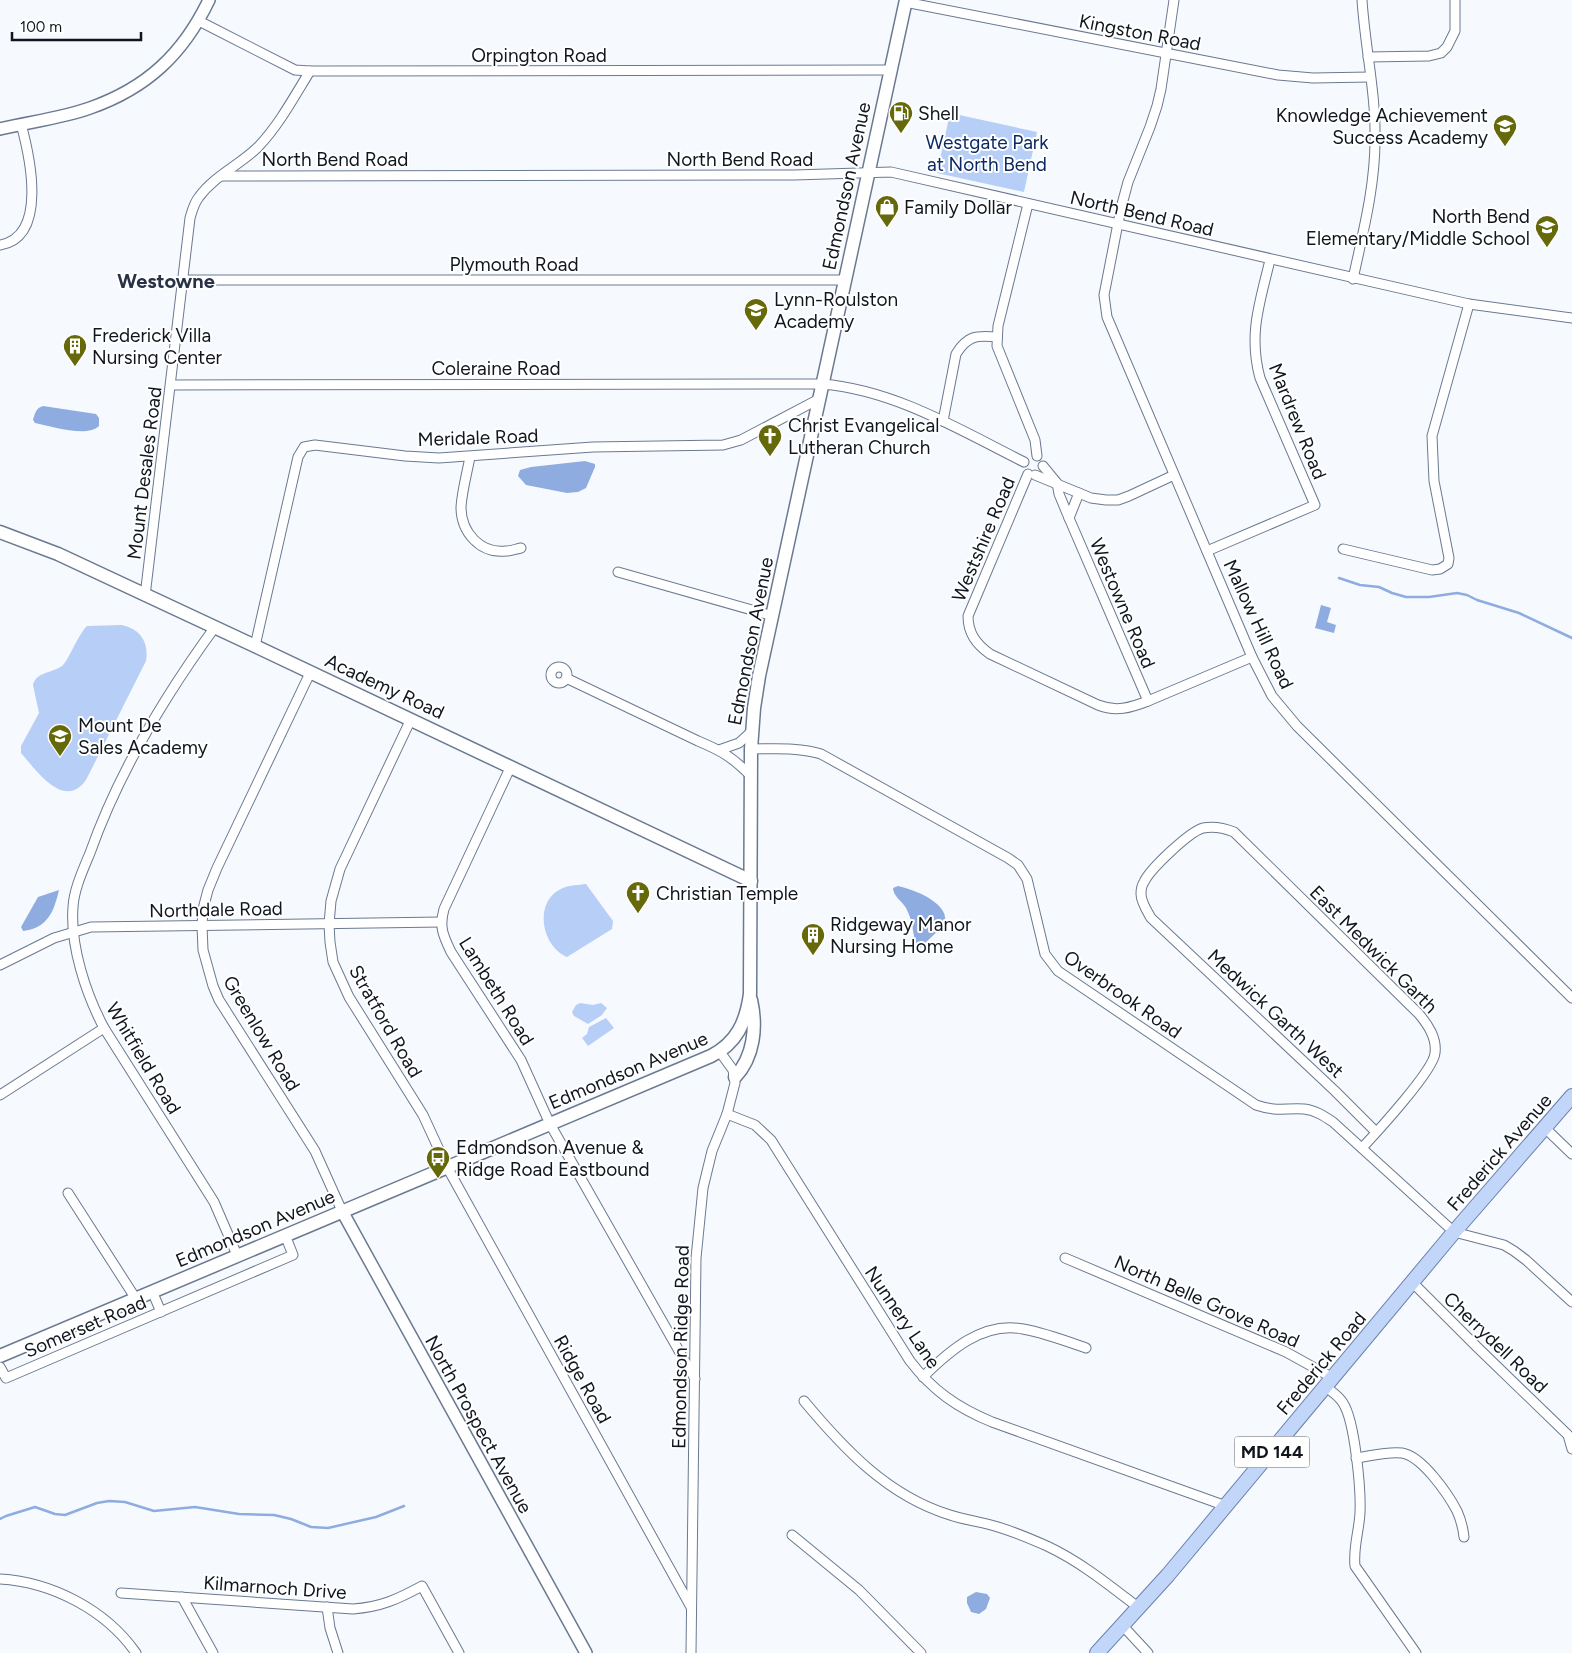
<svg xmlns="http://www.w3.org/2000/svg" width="1572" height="1653" font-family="Figtree,sans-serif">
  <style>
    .green { fill: #b7cef6 }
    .water { fill: #8face0 }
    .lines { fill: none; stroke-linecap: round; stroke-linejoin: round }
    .stream { stroke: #8face0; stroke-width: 2.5 }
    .minor-casing { stroke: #6b7990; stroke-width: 11 }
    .tertiary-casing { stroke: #6b7990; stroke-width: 14 }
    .secondary-casing { stroke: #6b7990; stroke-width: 15 }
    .primary-casing { stroke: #6a81ab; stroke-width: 16 }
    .minor { stroke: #fff; stroke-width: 9 }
    .tertiary { stroke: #fff; stroke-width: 11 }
    .secondary { stroke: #fff; stroke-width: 12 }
    .primary { stroke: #c2d6fa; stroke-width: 14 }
    .labels { text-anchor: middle; stroke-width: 4; stroke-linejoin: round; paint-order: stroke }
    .shield { fill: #fff; stroke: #585c62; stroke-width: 1 }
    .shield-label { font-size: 18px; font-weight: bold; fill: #11161e }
    .street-label { font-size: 19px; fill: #11161e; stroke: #fff }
    .poi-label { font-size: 19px; fill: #11161e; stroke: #fff; text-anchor: start }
    .park-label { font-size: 19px; fill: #0a2965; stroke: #fff }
    .neighbourhood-label { font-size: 20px; font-weight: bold; fill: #283347; stroke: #fff }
  </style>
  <rect width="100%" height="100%" fill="#f6faff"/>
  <!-- green -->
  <g class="green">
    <polygon points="950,113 1037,132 1024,192 937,173"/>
    <path d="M122,625C141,629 149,643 146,661L86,780C64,811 36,770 21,753V746L39,713L33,685C36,672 52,673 62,666C69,660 77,636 87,626Z"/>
    <path d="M586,884L613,921L612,929L567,957C541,946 533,900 563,888C569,885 579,885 586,884Z"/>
    <polygon points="580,1003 593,1005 601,1003 607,1008 602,1015 588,1024 574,1016 572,1012 576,1005"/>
    <polygon points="606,1018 614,1028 588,1046 582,1038 587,1034 589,1027"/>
  </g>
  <!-- water -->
  <g class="water">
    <path d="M43,406L96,414L99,418V426C87,438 51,426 35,423L33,420C35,413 36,408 43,406Z"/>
    <polygon points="585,461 595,464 595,467 586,488 578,492 567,493 526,485 518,476 520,470 531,467"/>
    <polygon points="1321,605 1331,608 1327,622 1336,625 1334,633 1315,628"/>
    <path d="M898,886C913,889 953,904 944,925L919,949L917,947C912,933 914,923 906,908C902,901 893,896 893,888Z"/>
    <path d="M59,890C54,911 48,928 23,931L21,927L38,897Z"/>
    <polygon points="976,1592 987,1594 990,1598 986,1609 979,1614 971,1612 967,1603 967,1597"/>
  </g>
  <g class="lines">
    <!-- stream -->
    <g class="stream">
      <polyline points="1339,578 1360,585 1379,587 1392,593 1406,597 1429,597 1457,593 1467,595 1477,600 1519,613 1572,638"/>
      <polyline points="0,1519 6,1516 35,1507 55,1514 65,1515 97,1503 109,1501 125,1502 154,1511 195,1507 239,1514 274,1515 291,1519 311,1527 328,1528 376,1517 404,1506"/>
    </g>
    <!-- minor casing -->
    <g class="minor-casing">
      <g id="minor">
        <polyline points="1174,0 1161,89 1157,106 1150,127 1128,182 1121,208 1104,295 1107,317 1252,657 1272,696 1297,726 1572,998"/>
        <polyline points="905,2 1278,75 1313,78 1370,77"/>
        <polyline points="199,21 295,70 310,71 890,70"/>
        <polyline points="1368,57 1429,56 1441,53 1447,47 1455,31 1455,0"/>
        <polyline points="222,176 794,175 891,172 1469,304 1572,318"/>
        <polyline points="1028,204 998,326 997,346 1035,440 1037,456"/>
        <path d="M0,245C48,237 30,157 21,124"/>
        <path d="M1353,279C1363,232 1375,187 1375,140C1376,93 1365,47 1362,0"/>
        <polyline points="184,280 845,280"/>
        <path d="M171,385L822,384C895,390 960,430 1024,462"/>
        <path d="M943,421L956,354C967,336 976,335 997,337"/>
        <path d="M470,457C467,473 462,491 461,507C461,532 480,554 506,551C511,551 516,549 521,548"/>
        <polyline points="1043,466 1057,483 1059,494 1069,518 1148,701"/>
        <path d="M1028,474L968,616C968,633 976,644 990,654L1098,705C1116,712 1130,708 1148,701L1252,657"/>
        <polyline points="1035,475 1091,498 1106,500 1118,500 1129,496 1174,475"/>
        <polyline points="1069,518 1079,493"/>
        <polyline points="1343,549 1432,570 1440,569 1448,564 1449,558 1434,481 1432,436 1469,304"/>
        <path d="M1207,551L1315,505L1260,378C1248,334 1260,302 1270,260"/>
        <polyline points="618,572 773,616"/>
        <path d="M145,596L190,218C192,211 194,203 199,197C214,176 240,165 258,147C279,125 294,97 310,71"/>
        <path d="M215,627C164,697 119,771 90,853C83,870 74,889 73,907C70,946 86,994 104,1028L214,1202L237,1255"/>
        <polyline points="255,646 298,457 304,447 315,445 405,456 439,458 593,447 723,445 741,440 819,399"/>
        <circle cx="559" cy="675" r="8"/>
        <polyline points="311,671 217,868 208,890 203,909 202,926 203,950 213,986 219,1000 315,1151 342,1211"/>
        <path d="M566,678L698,741C722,751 732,757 751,776"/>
        <polyline points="411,719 340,869 331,901 329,924 330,942 333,962 349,997 423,1115 447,1167 691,1607"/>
        <path d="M751,749C774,749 799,747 821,754L1008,858L1018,865L1027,879L1045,954L1058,971L1256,1105C1277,1112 1284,1108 1304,1109C1315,1110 1324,1116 1333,1122L1454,1232L1504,1245L1514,1251L1526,1260L1572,1302"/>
        <polyline points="719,750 739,743 752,731"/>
        <path d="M511,766L444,909C439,927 443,935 451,952L521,1060L550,1124L695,1379"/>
        <polyline points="0,965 54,938 91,927 441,922"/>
        <polyline points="0,1095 104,1028"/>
        <path d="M727,1114L755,1125L771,1140L910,1361C933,1391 958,1408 992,1422L1226,1506"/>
        <polyline points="1545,1128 1572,1154"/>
        <path d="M1362,1148C1376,1133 1434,1070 1435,1053C1437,1038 1428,1025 1419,1014L1234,832C1224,828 1214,826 1203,828C1189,832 1150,869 1144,882C1142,885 1141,890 1141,894C1141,902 1147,911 1151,918L1335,1091L1376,1132"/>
        <polyline points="68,1193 136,1299"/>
        <polyline points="1065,1258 1286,1352 1333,1378"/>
        <polyline points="1413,1283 1477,1347 1568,1435 1572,1449"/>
        <polyline points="152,1291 161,1312"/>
        <polyline points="0,1367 6,1378 293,1255 285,1235"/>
        <path d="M923,1377C949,1351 983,1321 1023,1329C1045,1333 1066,1341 1086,1348"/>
        <path d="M1326,1387C1332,1392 1339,1396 1343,1403C1355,1421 1361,1490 1360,1513C1359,1531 1353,1548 1355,1566L1416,1653"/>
        <path d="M804,1401C844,1449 888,1496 950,1515C965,1520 982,1522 998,1527C1015,1532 1031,1539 1047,1546C1081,1562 1109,1585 1139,1608"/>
        <path d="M1356,1458C1371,1456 1388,1451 1402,1453C1422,1456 1448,1494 1457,1511C1461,1520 1463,1528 1464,1537"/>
        <polyline points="792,1535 859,1590 921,1653"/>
        <path d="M0,1579C52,1582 106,1610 136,1653"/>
        <path d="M121,1593L353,1609C381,1607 398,1599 422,1586L459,1653"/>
        <polyline points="182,1597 213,1653"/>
        <polyline points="327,1607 330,1628 338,1653"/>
        <polyline points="1123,1626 1148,1653"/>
        <polyline points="691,1653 696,1258 703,1188 712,1151 727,1114 735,1083 733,1070 720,1052"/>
      </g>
    </g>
    <!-- tertiary casing -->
    <g class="tertiary-casing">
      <g id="tertiary">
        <path d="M0,129C29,122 62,118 90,108C147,88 183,54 209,0"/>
        <polyline points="342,1211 586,1653"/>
      </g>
    </g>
    <!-- secondary casing -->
    <g class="secondary-casing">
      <g id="secondary">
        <polyline points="0,532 58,554 255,646 751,881"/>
        <path d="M735,1077C754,1057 757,1027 751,1000"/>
        <path d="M0,1356L711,1056C737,1043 746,1022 750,994L751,749L754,708L759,676L906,0"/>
      </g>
    </g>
    <!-- primary casing -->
    <g class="primary-casing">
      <polyline id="primary" points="1097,1653 1168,1575 1454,1232 1572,1096"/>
    </g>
    <!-- minor -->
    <use href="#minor" class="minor"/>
    <!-- tertiary -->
    <use href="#tertiary" class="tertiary"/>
    <!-- secondary -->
    <use href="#secondary" class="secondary"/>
    <!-- primary -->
    <use href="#primary" class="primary"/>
  </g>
  <!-- icons -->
  <defs>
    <g id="fuel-pin" transform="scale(1.25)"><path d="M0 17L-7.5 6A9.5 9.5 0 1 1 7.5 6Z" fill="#666909" stroke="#fff"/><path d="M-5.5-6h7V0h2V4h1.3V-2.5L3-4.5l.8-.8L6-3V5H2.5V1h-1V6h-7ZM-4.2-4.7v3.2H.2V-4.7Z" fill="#fff"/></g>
    <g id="school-pin" transform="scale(1.25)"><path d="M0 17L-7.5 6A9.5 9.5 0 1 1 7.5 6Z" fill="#666909" stroke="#fff"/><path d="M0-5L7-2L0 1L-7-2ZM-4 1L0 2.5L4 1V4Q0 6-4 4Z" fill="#fff"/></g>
    <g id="shop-pin" transform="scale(1.25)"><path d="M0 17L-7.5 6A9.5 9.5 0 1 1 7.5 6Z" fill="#666909" stroke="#fff"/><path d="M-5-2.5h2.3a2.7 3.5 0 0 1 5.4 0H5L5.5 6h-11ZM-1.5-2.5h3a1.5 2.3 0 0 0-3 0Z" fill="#fff"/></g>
    <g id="building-pin" transform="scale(1.25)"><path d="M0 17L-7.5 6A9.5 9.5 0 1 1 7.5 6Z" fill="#666909" stroke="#fff"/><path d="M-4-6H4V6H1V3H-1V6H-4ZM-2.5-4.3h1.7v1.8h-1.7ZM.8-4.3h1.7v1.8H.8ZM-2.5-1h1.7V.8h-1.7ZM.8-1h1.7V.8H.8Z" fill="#fff"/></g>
    <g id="church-pin" transform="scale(1.25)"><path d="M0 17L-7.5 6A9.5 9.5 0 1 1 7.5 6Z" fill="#666909" stroke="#fff"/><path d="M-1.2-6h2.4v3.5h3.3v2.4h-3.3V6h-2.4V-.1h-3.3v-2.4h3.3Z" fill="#fff"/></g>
    <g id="bus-pin" transform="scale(1.25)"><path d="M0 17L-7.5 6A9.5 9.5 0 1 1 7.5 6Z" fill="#666909" stroke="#fff"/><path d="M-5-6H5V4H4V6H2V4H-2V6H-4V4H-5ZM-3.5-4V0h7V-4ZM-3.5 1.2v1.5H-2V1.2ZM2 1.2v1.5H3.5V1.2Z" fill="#fff"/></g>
  </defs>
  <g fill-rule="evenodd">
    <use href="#fuel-pin" x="901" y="113"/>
    <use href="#school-pin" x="1505" y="126"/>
    <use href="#shop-pin" x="887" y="207"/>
    <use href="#school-pin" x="1547" y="227"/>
    <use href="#school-pin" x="756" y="310"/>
    <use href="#building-pin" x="75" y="346"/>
    <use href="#church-pin" x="770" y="436"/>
    <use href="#school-pin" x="60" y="736"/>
    <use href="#church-pin" x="638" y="893"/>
    <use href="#building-pin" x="813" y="935"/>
    <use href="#bus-pin" x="438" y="1158"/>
  </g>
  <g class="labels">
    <!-- shield labels -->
    <rect class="shield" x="1234.5" y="1436.5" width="75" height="31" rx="4"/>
    <g class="shield-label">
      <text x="1272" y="1458">MD 144</text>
    </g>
    <!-- street labels -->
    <g class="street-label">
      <text transform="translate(1140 32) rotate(11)" y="7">Kingston Road</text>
      <text x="539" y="62">Orpington Road</text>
      <text x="335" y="166">North Bend Road</text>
      <text x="740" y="166">North Bend Road</text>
      <text transform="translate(846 186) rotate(-78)" y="7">Edmondson Avenue</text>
      <text transform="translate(1142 213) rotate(13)" y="7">North Bend Road</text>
      <text x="514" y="271">Plymouth Road</text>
      <text x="496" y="375">Coleraine Road</text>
      <text transform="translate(1298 421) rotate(68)" y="7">Mardrew Road</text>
      <text transform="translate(478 437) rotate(-2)" y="7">Meridale Road</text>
      <text transform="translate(144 473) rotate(-83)" y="7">Mount Desales Road</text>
      <text transform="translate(983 539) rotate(-67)" y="7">Westshire Road</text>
      <text transform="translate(1123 603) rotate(67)" y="7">Westowne Road</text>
      <text transform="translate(1259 624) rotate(65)" y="7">Mallow Hill Road</text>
      <text transform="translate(750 641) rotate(-79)" y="7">Edmondson Avenue</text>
      <text transform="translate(385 686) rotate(25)" y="7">Academy Road</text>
      <text transform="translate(216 909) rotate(-1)" y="7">Northdale Road</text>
      <text transform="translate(1374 949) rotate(45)" y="7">East Medwick Garth</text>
      <text transform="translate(497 991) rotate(58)" y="7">Lambeth Road</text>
      <text transform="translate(1123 994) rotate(35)" y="7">Overbrook Road</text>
      <text transform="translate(1276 1013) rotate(43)" y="7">Medwick Garth West</text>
      <text transform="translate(386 1021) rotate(60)" y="7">Stratford Road</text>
      <text transform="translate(262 1033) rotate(59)" y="7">Greenlow Road</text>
      <text transform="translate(144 1058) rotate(59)" y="7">Whitfield Road</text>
      <text transform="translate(628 1070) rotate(-23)" y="7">Edmondson Avenue</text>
      <text transform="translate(1499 1152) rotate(-49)" y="7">Frederick Avenue</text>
      <text transform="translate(255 1228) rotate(-23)" y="7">Edmondson Avenue</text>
      <text transform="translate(1207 1301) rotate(24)" y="7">North Belle Grove Road</text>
      <text transform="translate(903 1317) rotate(56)" y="7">Nunnery Lane</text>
      <text transform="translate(85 1326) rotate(-23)" y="7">Somerset Road</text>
      <text transform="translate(1496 1342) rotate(44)" y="7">Cherrydell Road</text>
      <text transform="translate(680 1347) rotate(-89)" y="7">Edmondson Ridge Road</text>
      <text transform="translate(1321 1363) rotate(-50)" y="7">Frederick Road</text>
      <text transform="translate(583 1379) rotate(61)" y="7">Ridge Road</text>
      <text transform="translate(479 1424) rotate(61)" y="7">North Prospect Avenue</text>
      <text transform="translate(275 1587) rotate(4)" y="7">Kilmarnoch Drive</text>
    </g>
    <!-- poi labels -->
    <g class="poi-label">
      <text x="918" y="120">Shell</text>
      <text x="1488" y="122" text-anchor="end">Knowledge Achievement<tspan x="1488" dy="22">Success Academy</tspan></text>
      <text x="904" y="214">Family Dollar</text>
      <text x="1530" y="223" text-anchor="end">North Bend<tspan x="1530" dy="22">Elementary/Middle School</tspan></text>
      <text x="774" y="306">Lynn-Roulston<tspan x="774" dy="22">Academy</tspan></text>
      <text x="92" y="342">Frederick Villa<tspan x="92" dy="22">Nursing Center</tspan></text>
      <text x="788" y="432">Christ Evangelical<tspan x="788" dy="22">Lutheran Church</tspan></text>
      <text x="78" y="732">Mount De<tspan x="78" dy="22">Sales Academy</tspan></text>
      <text x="656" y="900">Christian Temple</text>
      <text x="830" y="931">Ridgeway Manor<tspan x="830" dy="22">Nursing Home</tspan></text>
      <text x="456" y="1154">Edmondson Avenue &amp;<tspan x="456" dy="22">Ridge Road Eastbound</tspan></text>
    </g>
    <!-- park labels -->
    <g class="park-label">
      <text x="987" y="149">Westgate Park<tspan x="987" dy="22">at North Bend</tspan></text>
    </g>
    <!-- neighbourhood labels -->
    <g class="neighbourhood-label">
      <text x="166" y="288">Westowne</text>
    </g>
  </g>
  <!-- scale -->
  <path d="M12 32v8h129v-8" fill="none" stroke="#11161e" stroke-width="2.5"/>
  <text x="20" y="32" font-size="15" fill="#11161e" stroke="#ffffff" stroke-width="4" paint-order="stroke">100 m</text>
</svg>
